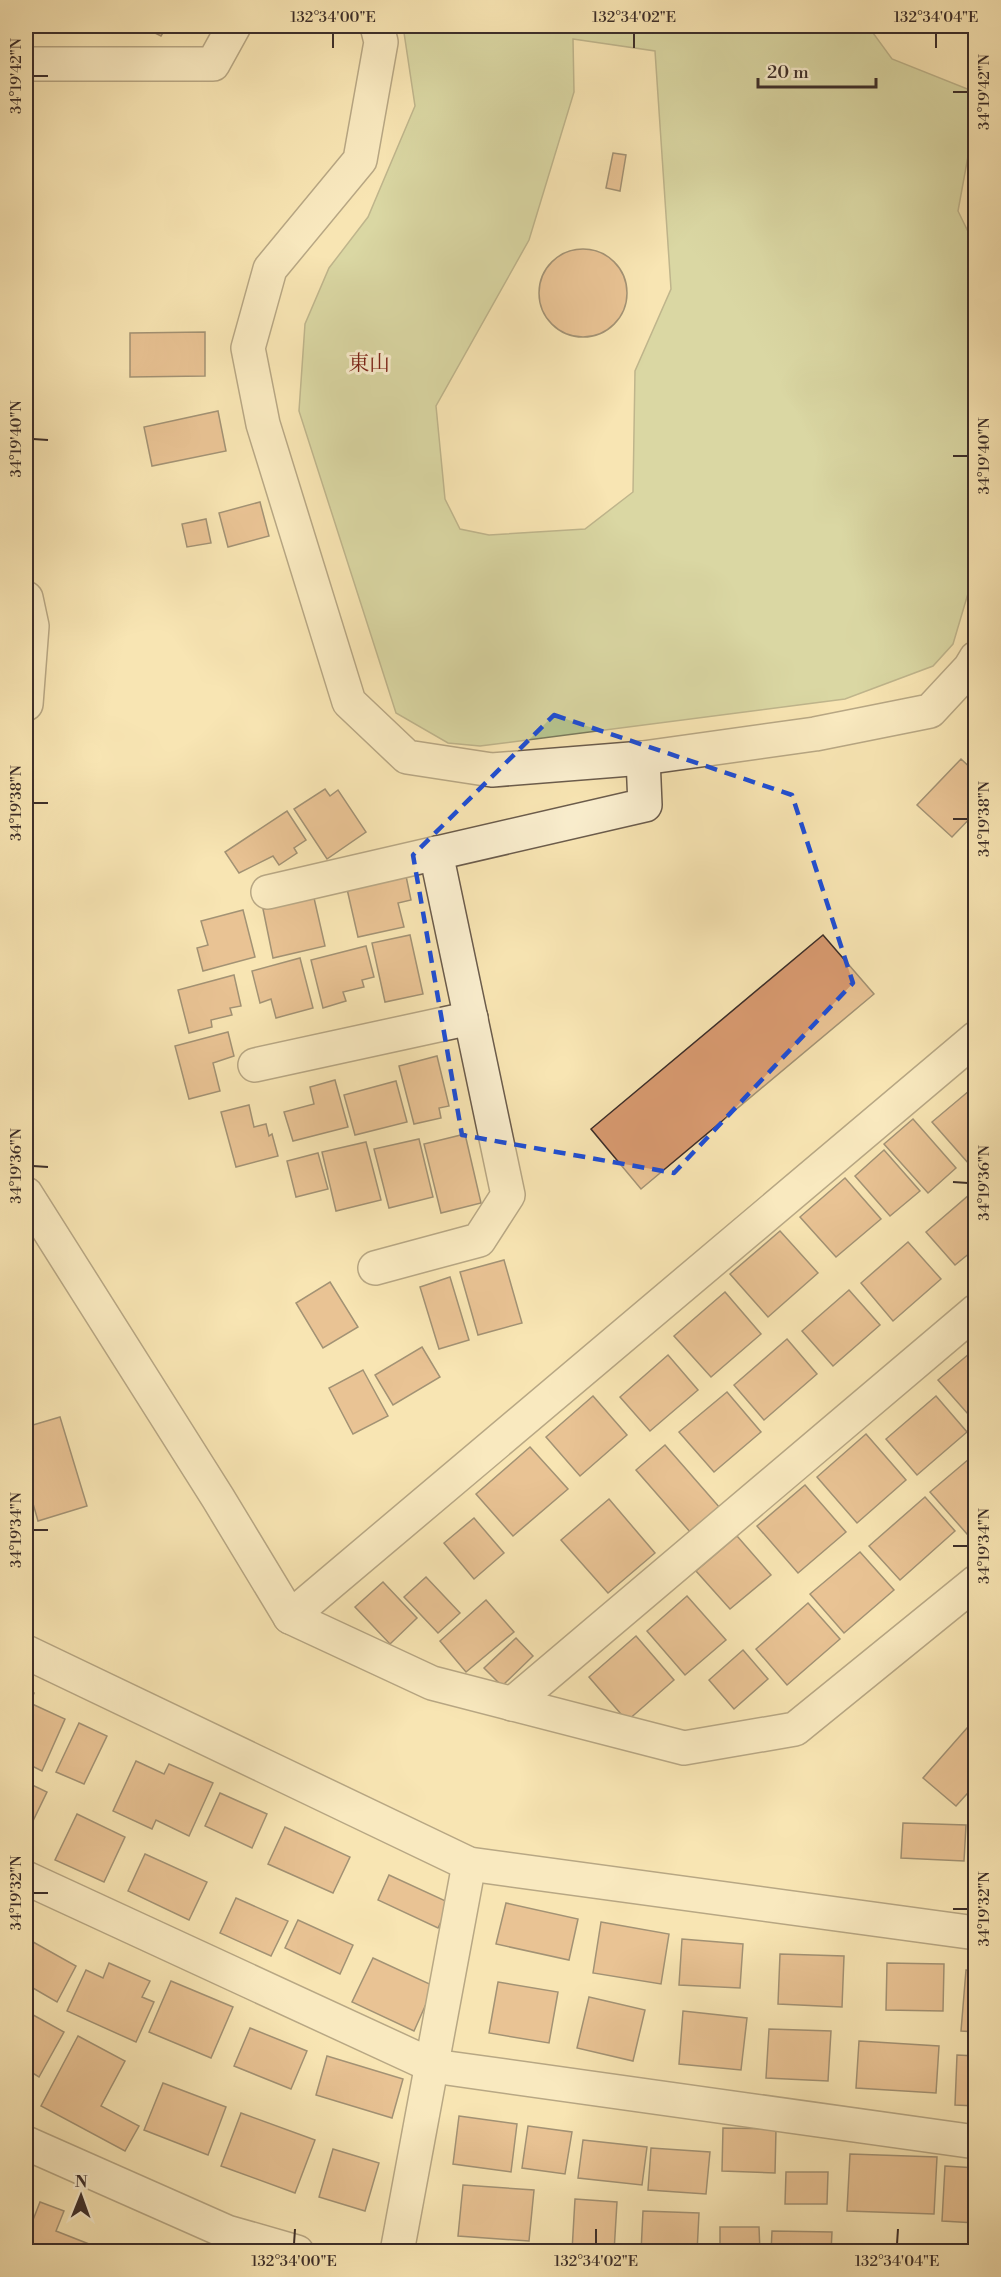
<svg xmlns="http://www.w3.org/2000/svg" width="1001" height="2277" font-family="'Libre Bodoni','Noto Serif JP',serif">
  <style>
    .green { fill: #b7c691; stroke: #7a7a5d; stroke-width: 1.5; fill-rule: evenodd }
    .building { fill: #d89a70; stroke: #3c2e29; stroke-width: 1.5 }
    .lines { fill: none; stroke-linecap: round; stroke-linejoin: round }
    .minor-casing { stroke: #6b5c4c; stroke-width: 36 }
    .minor { stroke: #faeece; stroke-width: 33 }
    .marked { fill: none; stroke: #1d4ed8; stroke-width: 4.5; stroke-dasharray: 12 8; stroke-linejoin: round }
    .ticks { fill: none; stroke: #3c2e29; stroke-width: 2 }
    .labels { text-anchor: middle; stroke-width: 6; stroke-linejoin: round; paint-order: stroke }
    .quarter-label { font-size: 21px; fill: #7a1f14; stroke: #faeece }
    .neatline { fill: none; stroke: #3c2e29; stroke-width: 2 }
    .ticks-label { font-size: 15px; text-anchor: middle; fill: #3c2e29 }
  </style>
  <rect width="100%" height="100%" fill="#f8e5b3"/>
  <filter id="stains"><feTurbulence type="fractalNoise" baseFrequency=".00333" numOctaves="4"/><feColorMatrix values="0 0 0 0 .2 0 0 0 0 .09 0 0 0 0 .02 0 0 0 .5 -.17"/></filter>
  <radialGradient id="worn" r=".72"><stop offset=".6" stop-color="#630" stop-opacity="0"/><stop offset="1" stop-color="#630" stop-opacity=".3"/></radialGradient>
  <!-- green -->
  <path class="green" d="M403,26H868L892,59L975,92V118L958,211L975,246L976,343L973,349L975,570L953,644L933,666L845,699L480,746L448,743L396,713L299,411L305,324L329,268L368,217L415,106ZM573,39L655,51L671,289L635,371L633,492L585,529L489,535L460,529L445,499L436,406L529,240L574,92Z"/>
  <!-- building -->
  <g class="building">
    <polygon points="141,26 167,26 161,36"/>
    <polygon points="613,153 626,155 620,191 606,188"/>
    <circle cx="583" cy="293" r="44"/>
    <polygon points="205,332 205,376 130,377 130,333"/>
    <polygon points="218,411 226,451 152,466 144,427"/>
    <polygon points="260,502 269,536 228,547 219,513"/>
    <polygon points="206,519 211,543 187,547 182,524"/>
    <polygon points="961,759 976,773 976,812 952,837 917,805"/>
    <polygon points="325,789 330,796 338,790 366,832 327,859 294,809"/>
    <polygon points="287,811 306,840 294,848 297,853 279,865 273,856 239,873 225,852"/>
    <polygon points="406,876 411,900 398,903 404,927 358,937 347,889"/>
    <polygon points="314,898 325,946 273,958 263,909"/>
    <polygon points="243,910 255,957 203,971 197,948 208,945 201,921"/>
    <polygon points="410,935 423,994 385,1002 372,943"/>
    <polygon points="823,935 874,994 641,1189 591,1129"/>
    <polygon points="366,946 374,977 362,980 364,987 343,992 346,1001 323,1008 311,960"/>
    <polygon points="300,958 313,1008 276,1018 271,999 260,1003 252,971"/>
    <polygon points="234,975 241,1006 230,1008 232,1015 211,1020 212,1027 189,1033 178,990"/>
    <polygon points="228,1032 234,1056 213,1063 220,1091 189,1099 175,1046"/>
    <polygon points="437,1056 449,1106 439,1108 441,1118 414,1124 399,1066"/>
    <polygon points="335,1080 348,1127 293,1141 284,1112 314,1104 310,1087"/>
    <polygon points="396,1081 407,1122 355,1135 344,1095"/>
    <polygon points="976,1085 976,1159 969,1164 932,1122"/>
    <polygon points="249,1105 254,1127 266,1124 269,1136 272,1134 278,1156 236,1167 221,1112"/>
    <polygon points="913,1119 956,1168 928,1193 884,1144"/>
    <polygon points="465,1134 481,1203 441,1213 424,1144"/>
    <polygon points="419,1139 433,1197 389,1208 374,1149"/>
    <polygon points="366,1142 381,1200 336,1211 322,1152"/>
    <polygon points="884,1150 920,1191 890,1216 855,1176"/>
    <polygon points="318,1153 328,1189 296,1197 287,1161"/>
    <polygon points="845,1178 881,1219 836,1257 800,1217"/>
    <polygon points="976,1189 976,1248 955,1265 926,1232"/>
    <polygon points="780,1231 818,1273 768,1317 730,1274"/>
    <polygon points="908,1242 941,1279 893,1321 861,1283"/>
    <polygon points="504,1260 522,1323 478,1335 460,1272"/>
    <polygon points="450,1277 469,1340 439,1349 420,1287"/>
    <polygon points="330,1282 358,1327 323,1348 296,1303"/>
    <polygon points="849,1290 880,1325 833,1366 802,1331"/>
    <polygon points="725,1292 761,1334 711,1377 674,1336"/>
    <polygon points="787,1339 817,1374 764,1420 734,1385"/>
    <polygon points="422,1347 440,1377 393,1405 375,1375"/>
    <polygon points="976,1348 976,1421 975,1422 938,1380"/>
    <polygon points="668,1355 698,1390 650,1431 620,1397"/>
    <polygon points="363,1370 388,1416 353,1434 329,1388"/>
    <polygon points="727,1392 761,1432 714,1472 679,1432"/>
    <polygon points="593,1396 627,1435 580,1476 546,1437"/>
    <polygon points="936,1396 967,1432 917,1475 886,1439"/>
    <polygon points="60,1417 87,1506 38,1521 26,1479 26,1427"/>
    <polygon points="866,1434 906,1480 857,1523 817,1477"/>
    <polygon points="665,1445 727,1516 698,1541 636,1470"/>
    <polygon points="530,1447 568,1489 513,1536 476,1494"/>
    <polygon points="976,1453 976,1527 967,1534 930,1492"/>
    <polygon points="805,1485 846,1532 798,1573 757,1526"/>
    <polygon points="925,1497 955,1531 900,1580 869,1546"/>
    <polygon points="609,1499 655,1553 608,1593 561,1540"/>
    <polygon points="474,1518 504,1553 474,1579 444,1543"/>
    <polygon points="737,1536 771,1575 730,1609 696,1571"/>
    <polygon points="860,1552 894,1590 844,1633 810,1594"/>
    <polygon points="426,1577 460,1613 438,1633 404,1597"/>
    <polygon points="383,1582 417,1618 390,1644 355,1607"/>
    <polygon points="687,1596 726,1640 685,1675 647,1631"/>
    <polygon points="486,1600 514,1632 466,1672 440,1641"/>
    <polygon points="808,1603 840,1639 787,1685 756,1649"/>
    <polygon points="636,1636 674,1680 627,1721 589,1677"/>
    <polygon points="516,1638 533,1656 502,1686 484,1668"/>
    <polygon points="743,1650 768,1679 734,1709 709,1680"/>
    <polygon points="26,1688 34,1693 30,1703 65,1719 42,1771 26,1763"/>
    <polygon points="79,1723 107,1736 84,1784 56,1772"/>
    <polygon points="967,1728 976,1735 976,1784 956,1806 923,1778"/>
    <polygon points="136,1761 164,1774 169,1764 213,1783 189,1836 156,1820 152,1829 113,1811"/>
    <polygon points="26,1782 47,1792 29,1829 26,1828"/>
    <polygon points="220,1793 267,1814 252,1848 205,1826"/>
    <polygon points="77,1814 125,1837 104,1882 55,1860"/>
    <polygon points="903,1823 966,1825 964,1861 901,1858"/>
    <polygon points="285,1827 350,1857 333,1893 268,1864"/>
    <polygon points="145,1854 207,1882 189,1920 128,1891"/>
    <polygon points="389,1875 450,1903 438,1928 378,1900"/>
    <polygon points="236,1898 288,1921 271,1956 220,1933"/>
    <polygon points="506,1903 578,1919 569,1960 496,1944"/>
    <polygon points="298,1920 353,1945 340,1974 285,1948"/>
    <polygon points="601,1922 669,1934 661,1984 593,1973"/>
    <polygon points="26,1938 76,1966 57,2002 26,1984"/>
    <polygon points="682,1939 743,1944 740,1988 679,1985"/>
    <polygon points="780,1954 844,1956 842,2007 778,2004"/>
    <polygon points="373,1958 434,1986 414,2031 352,2002"/>
    <polygon points="109,1963 150,1981 142,1997 154,2002 136,2042 67,2011 86,1970 103,1978"/>
    <polygon points="887,1963 944,1964 943,2011 886,2010"/>
    <polygon points="966,1970 976,1971 976,2032 961,2031"/>
    <polygon points="171,1981 233,2007 211,2058 149,2032"/>
    <polygon points="498,1982 558,1992 549,2043 489,2033"/>
    <polygon points="589,1997 645,2010 633,2061 577,2048"/>
    <polygon points="26,2011 64,2032 39,2077 26,2069"/>
    <polygon points="683,2011 747,2018 741,2070 679,2064"/>
    <polygon points="250,2028 307,2051 291,2089 234,2066"/>
    <polygon points="769,2029 831,2031 828,2081 766,2078"/>
    <polygon points="78,2036 125,2061 101,2106 139,2126 125,2151 41,2106"/>
    <polygon points="859,2041 939,2046 936,2093 856,2088"/>
    <polygon points="957,2055 976,2056 976,2106 955,2105"/>
    <polygon points="327,2056 403,2079 392,2118 316,2095"/>
    <polygon points="163,2083 226,2107 208,2155 144,2130"/>
    <polygon points="241,2113 315,2140 295,2193 221,2166"/>
    <polygon points="459,2116 517,2124 511,2172 453,2164"/>
    <polygon points="528,2126 572,2132 565,2174 522,2168"/>
    <polygon points="723,2128 776,2129 775,2173 722,2171"/>
    <polygon points="583,2140 647,2147 642,2185 578,2178"/>
    <polygon points="651,2148 710,2152 706,2194 648,2190"/>
    <polygon points="333,2149 379,2163 365,2211 319,2197"/>
    <polygon points="850,2154 937,2157 934,2214 847,2211"/>
    <polygon points="945,2166 976,2168 976,2223 942,2221"/>
    <polygon points="786,2172 828,2172 827,2204 785,2204"/>
    <polygon points="463,2185 534,2190 529,2241 458,2236"/>
    <polygon points="575,2199 617,2202 614,2252 572,2251"/>
    <polygon points="40,2202 64,2211 56,2231 94,2246 91,2252 26,2252 26,2238"/>
    <polygon points="643,2211 699,2213 697,2252 641,2252"/>
    <polygon points="720,2227 759,2227 760,2252 720,2252"/>
    <polygon points="772,2231 832,2232 831,2252 771,2252"/>
  </g>
  <g class="lines">
    <!-- minor casing -->
    <g class="minor-casing">
      <g id="minor">
        <polyline points="377,26 381,42 360,160 270,269 248,348 263,424 349,702 407,757 492,770 643,758 815,734 930,711 970,668 976,658"/>
        <polyline points="26,64 213,64 234,26"/>
        <polyline points="26,598 32,626 26,704"/>
        <polyline points="268,892 645,805 643,758"/>
        <polyline points="255,1065 471,1018"/>
        <polyline points="26,1194 218,1498 290,1617 432,1683 684,1748 795,1729 976,1582"/>
        <polyline points="375,1268 479,1240 508,1195 436,853"/>
        <polyline points="290,1617 976,1038"/>
        <polyline points="26,1652 469,1864 976,1933"/>
        <polyline points="512,1704 976,1311"/>
        <polyline points="26,1878 433,2066 976,2142"/>
        <polyline points="26,2143 227,2232 297,2252"/>
        <polyline points="397,2252 469,1864"/>
      </g>
    </g>
    <!-- minor -->
    <use href="#minor" class="minor"/>
  </g>
  <!-- marked area -->
  <path d="M0 0H1001V2277H0ZM554,715L792,795L853,983L674,1173L462,1135L413,855Z" fill="#f8e5b3" fill-opacity=".55" fill-rule="evenodd"/>
  <path class="marked" d="M554,715L792,795L853,983L674,1173L462,1135L413,855Z"/>
  <!-- ticks -->
  <path class="ticks" d="M333,48V33M634,48V33M936,48V33M33,76H48M953,92H968M33,439L48,440M953,456H968M33,803H48M953,819H968M33,1166L48,1167M953,1182L968,1183M33,1530H48M953,1546H968M33,1893H48M953,1909H968M294,2244L295,2229M596,2244V2229M897,2244L898,2229"/>
  <g class="labels">
    <!-- quarter labels -->
    <g class="quarter-label">
      <text x="369" y="370">東山</text>
    </g>
  </g>
  <!-- margin -->
  <rect width="1001" height="2277" fill="none" stroke="#f8e5b3" stroke-width="66"/>
  <!-- north arrow -->
  <g transform="translate(81 2196) rotate(1)" stroke="#faeece" stroke-width="4.5" paint-order="stroke">
  <path d="M0-4.5L10 22L0 15L-10 22Z" fill="#3c2e29"/>
  <text y="-9" font-size="16" font-weight="bold" text-anchor="middle" fill="#3c2e29">N</text>
  </g>
  <!-- scale -->
  <path d="M758 78v9h118v-9" fill="none" stroke="#3c2e29" stroke-width="3"/>
  <text x="767" y="78" font-size="18" fill="#3c2e29" stroke="#faeece" stroke-width="4.5" paint-order="stroke">20 m</text>
  <rect x="33" y="33" width="935" height="2211" class="neatline"/>
  <g class="ticks-label">
    <text x="333" y="22">132°34'00"E</text>
    <text x="634" y="22">132°34'02"E</text>
    <text x="936" y="22">132°34'04"E</text>
    <text transform="translate(16 76) rotate(-90)" y="5">34°19'42"N</text>
    <text transform="translate(984 92) rotate(-90)" y="5">34°19'42"N</text>
    <text transform="translate(16 439) rotate(-90)" y="5">34°19'40"N</text>
    <text transform="translate(984 456) rotate(-90)" y="5">34°19'40"N</text>
    <text transform="translate(16 803) rotate(-90)" y="5">34°19'38"N</text>
    <text transform="translate(984 819) rotate(-90)" y="5">34°19'38"N</text>
    <text transform="translate(16 1166) rotate(-90)" y="5">34°19'36"N</text>
    <text transform="translate(984 1183) rotate(-90)" y="5">34°19'36"N</text>
    <text transform="translate(16 1530) rotate(-90)" y="5">34°19'34"N</text>
    <text transform="translate(984 1546) rotate(-90)" y="5">34°19'34"N</text>
    <text transform="translate(16 1893) rotate(-90)" y="5">34°19'32"N</text>
    <text transform="translate(984 1909) rotate(-90)" y="5">34°19'32"N</text>
    <text x="294" y="2266">132°34'00"E</text>
    <text x="596" y="2266">132°34'02"E</text>
    <text x="897" y="2266">132°34'04"E</text>
  </g>
  <rect width="100%" height="100%" filter="url(#stains)"/>
  <rect width="100%" height="100%" fill="url(#worn)"/>
</svg>
